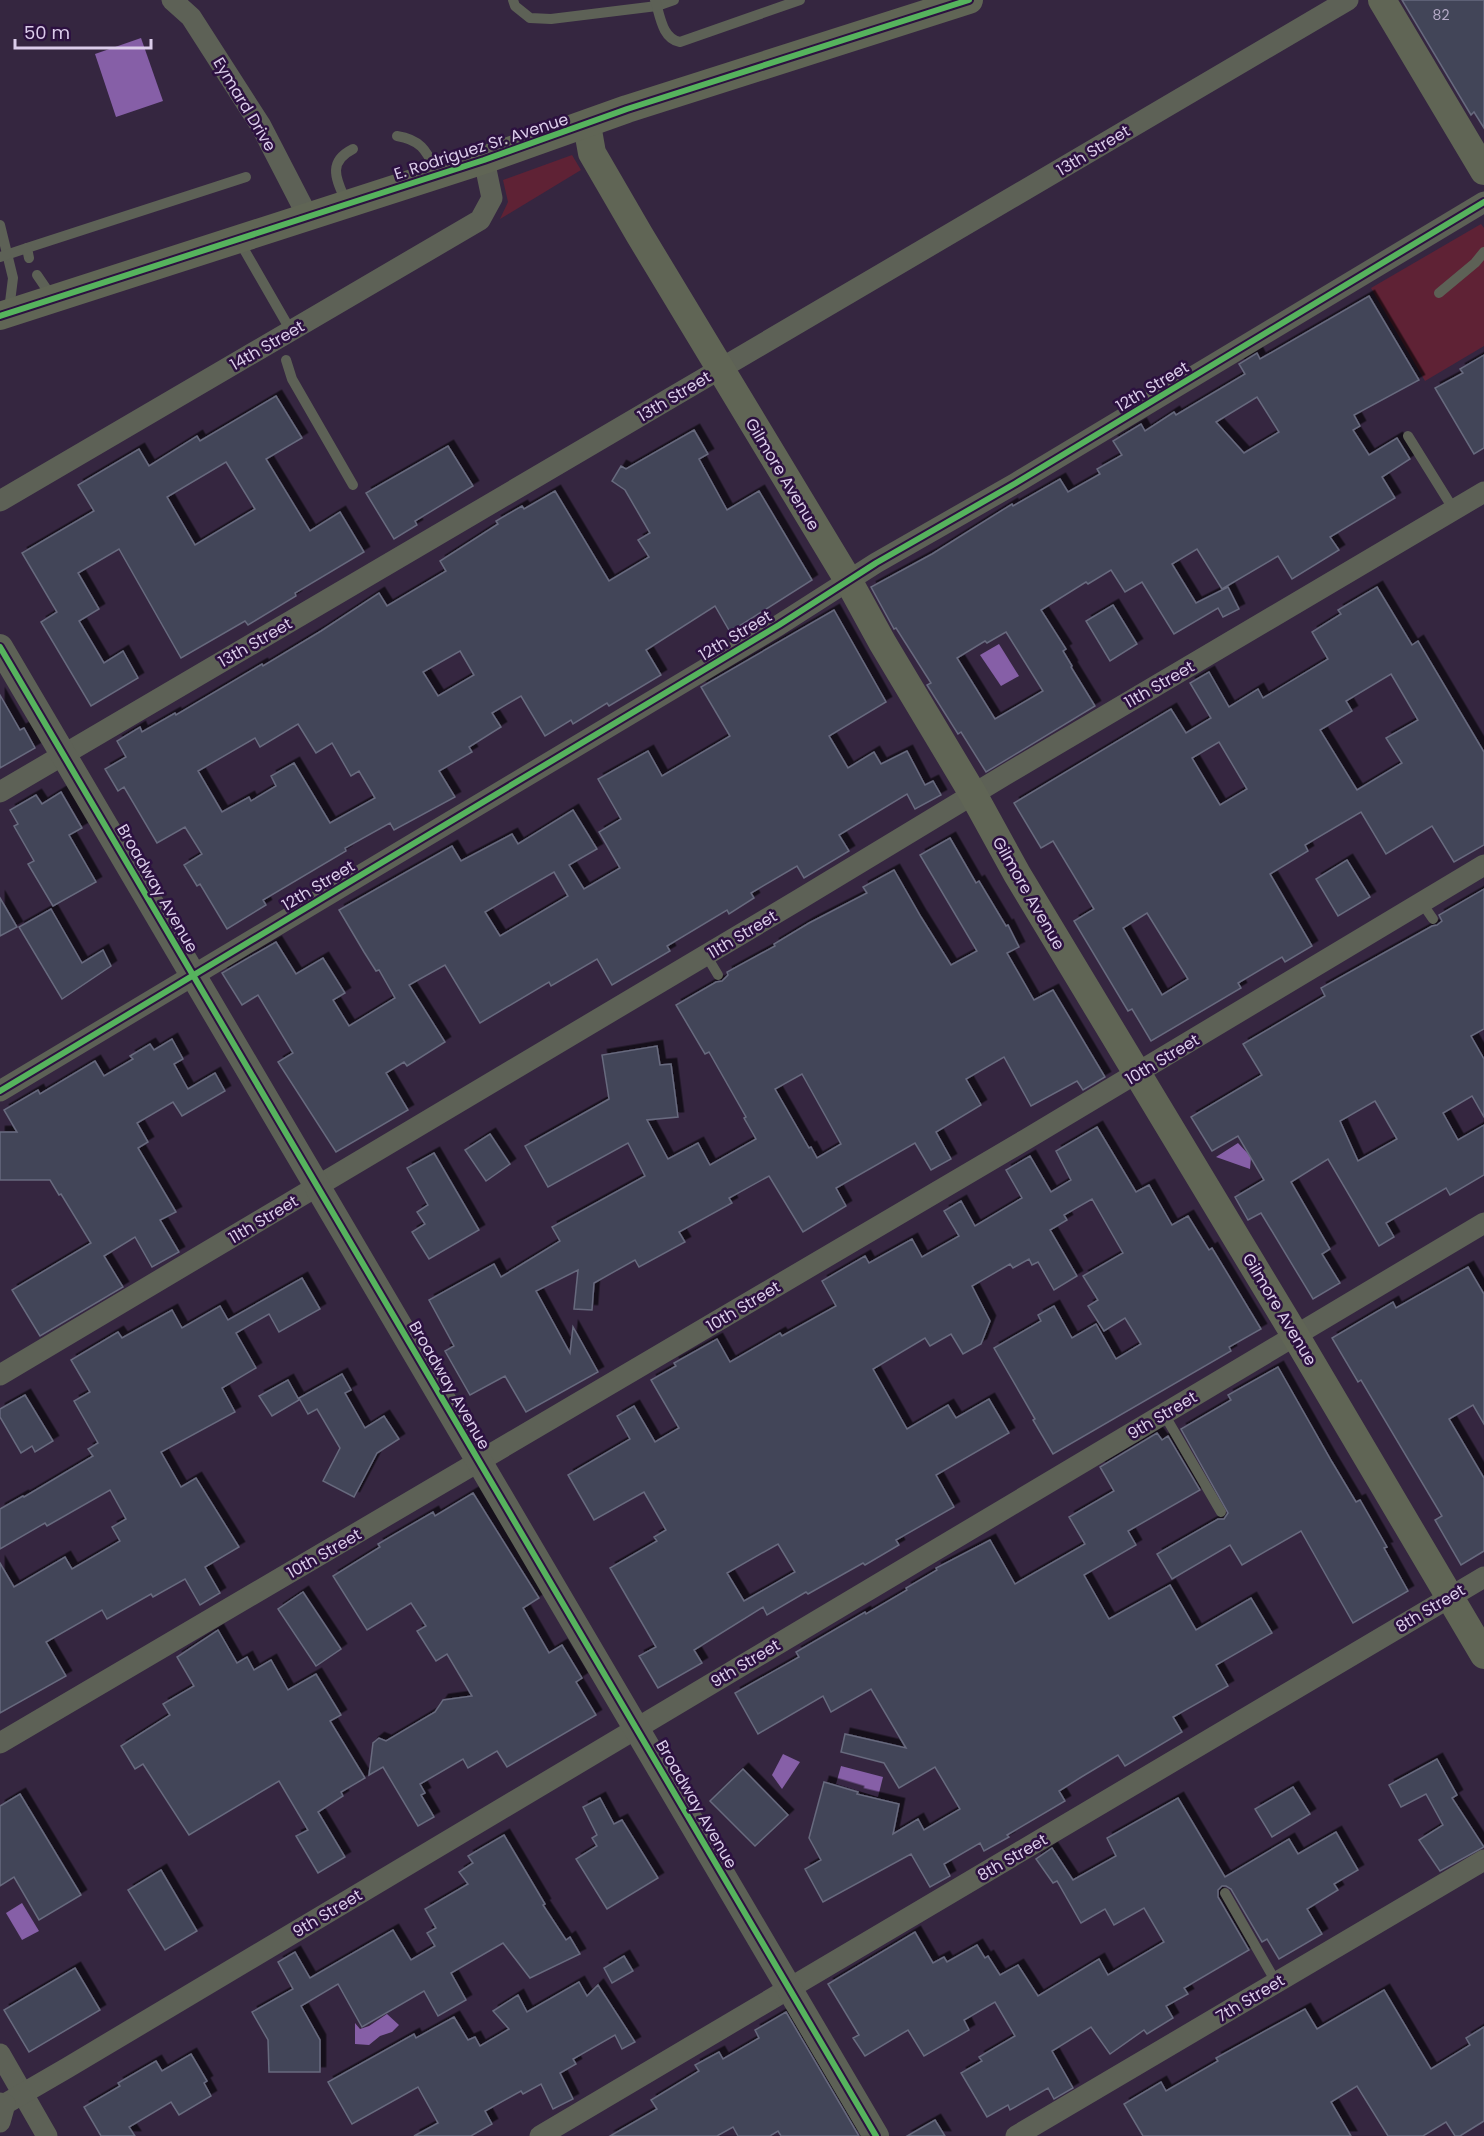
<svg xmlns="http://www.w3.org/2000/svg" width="1484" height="2136" font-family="Poppins,sans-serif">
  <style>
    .green { fill: #5f2235 }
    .water { fill: #865fa7 }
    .building { fill: #434559; stroke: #676a7e; stroke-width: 1.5; fill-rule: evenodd; filter: url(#shadow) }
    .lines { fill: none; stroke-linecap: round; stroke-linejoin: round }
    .service { stroke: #5d6156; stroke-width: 10 }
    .minor { stroke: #5d6156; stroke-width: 21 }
    .tertiary { stroke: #5d6156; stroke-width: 26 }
    .secondary { stroke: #606555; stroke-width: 28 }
    .cycleway-casing { stroke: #2c1140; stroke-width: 10 }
    .cycleway { stroke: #56b35d; stroke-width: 6 }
    .labels { text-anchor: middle; stroke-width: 5; stroke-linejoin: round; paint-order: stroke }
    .number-label { font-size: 14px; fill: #b5aac6 }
    .street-label { font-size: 16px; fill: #dbccea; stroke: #2c1140 }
  </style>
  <defs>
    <filter id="shadow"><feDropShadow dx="5.5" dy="-5.5" stdDeviation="0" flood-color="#0009"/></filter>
  </defs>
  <rect width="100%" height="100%" fill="#352640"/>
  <!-- green -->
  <g class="green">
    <polygon points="572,155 581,170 500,219 508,202 503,180"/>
    <polygon points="1481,224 1484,228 1484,346 1425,381 1371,288"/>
  </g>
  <!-- water -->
  <g class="water">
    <polygon points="141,38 163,101 116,117 95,54"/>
    <polygon points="999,644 1019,676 1001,686 980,655"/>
    <polygon points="1238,1143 1251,1157 1250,1169 1216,1157"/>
    <polygon points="783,1754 800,1762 782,1789 772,1775"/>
    <polygon points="841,1766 883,1777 878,1797 836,1784"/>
    <polygon points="22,1903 39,1931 22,1940 6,1913"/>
    <polygon points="387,2014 399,2025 392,2032 380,2036 369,2045 355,2044 355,2023 360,2029 369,2026"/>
  </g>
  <!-- building -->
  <g class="building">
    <polygon points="1402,0 1484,0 1484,128 1474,112 1471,115"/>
    <path d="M1369,296L1419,380L1354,415L1360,426L1353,430L1369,455L1397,438L1410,459L1382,477L1395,498L1330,537L1339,550L1292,579L1278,556L1222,589L1197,549L1172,564L1196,603L1228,587L1239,609L1223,617L1218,608L1174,634L1142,582L1125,592L1111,570L1088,584L1086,582L1041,610L1066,649L1063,651L1072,666L1071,667L1095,706L986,772L961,732L958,734L927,685L931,683L896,628L894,629L871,587L932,554L1012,504L1013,506L1060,479L1068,492L1100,474L1097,469L1122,455L1113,441L1141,424L1145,431L1174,412L1176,415L1245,374L1239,364L1257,353L1260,359ZM1257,397L1279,432L1244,453L1216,422ZM1006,632L1043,691L995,719L957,658L985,641L987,643Z"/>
    <polygon points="1484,355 1484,448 1474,454 1435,388 1463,373 1460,369"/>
    <path d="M276,396L302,438L266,459L310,531L340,512L364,552L295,593L296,596L248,625L245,621L181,658L119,549L78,573L99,609L79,621L104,663L123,651L138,678L91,706L41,622L57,612L22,553L94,511L78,485L139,449L149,466L197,436L200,441ZM226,462L255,509L195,545L167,497Z"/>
    <path d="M694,430L708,454L699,459L727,510L759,491L812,580L730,632L715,606L646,650L661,675L609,706L607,703L573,724L571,720L545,736L521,696L492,713L501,727L469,747L472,752L439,771L455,797L394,830L390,823L345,848L346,851L263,900L266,905L227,929L200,884L197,886L184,865L202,854L185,827L157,843L124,787L118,791L105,769L126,757L117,741L140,727L142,732L175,713L176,715L262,664L263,666L321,631L379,593L387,606L446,571L440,561L498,524L496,521L522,506L524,509L555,491L609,581L649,557L638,540L650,533L625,490L612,481L621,466L626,469ZM460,651L474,675L438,696L423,672ZM298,724L316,753L332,743L351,776L359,771L375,798L330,823L294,763L271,776L276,786L251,801L249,797L222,812L198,771L255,738L260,747Z"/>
    <polygon points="448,446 473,486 415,521 417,525 394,539 366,493"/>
    <path d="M1377,587L1412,645L1418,641L1484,752V845L1454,862L1432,826L1386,854L1361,812L1305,845L1308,851L1270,874L1312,946L1285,962L1282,957L1238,983L1241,988L1151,1041L1132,1009L1128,1011L1074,921L1094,909L1053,841L1041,848L1014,803L1171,709L1186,733L1211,718L1190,683L1209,672L1229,707L1258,689L1263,698L1328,659L1312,632L1341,614L1338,610ZM1391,674L1418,720L1386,738L1402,763L1357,790L1320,730L1352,711L1346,701ZM1219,742L1247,789L1220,805L1192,758ZM1147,913L1188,979L1162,995L1123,928Z"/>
    <polygon points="1113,605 1137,644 1110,661 1086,621"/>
    <path d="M834,610L886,702L829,736L848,768L874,752L881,764L907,751L925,785L933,781L941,795L915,809L907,794L839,835L849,851L804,878L797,866L751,893L754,898L729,914L727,910L667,946L670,951L612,985L597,959L551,986L549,982L480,1023L445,965L409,985L445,1042L407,1066L404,1062L386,1073L408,1110L336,1152L278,1062L293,1053L258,995L242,1005L222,973L276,942L296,974L323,958L345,993L333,1000L349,1026L395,998L379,970L376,971L364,952L339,910L452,846L461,861L512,834L518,844L573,810L597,849L569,865L584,889L620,868L599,832L621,819L598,779L648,751L662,776L730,736L701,687ZM554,872L568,896L500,936L485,912Z"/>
    <polygon points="0,695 20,730 24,728 35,748 0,768"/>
    <polygon points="61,792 82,828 69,835 96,882 53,906 28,864 34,861 14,826 18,824 10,810 36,795 42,804"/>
    <path d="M950,838L976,883L979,881L1006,926L1008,925L1019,947L1007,953L1034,1000L1053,990L1105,1077L1083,1090L1077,1081L1031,1106L1004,1057L966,1079L981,1105L936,1132L951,1159L931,1170L915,1143L836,1188L846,1206L803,1232L769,1176L729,1198L732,1203L679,1232L685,1242L639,1267L635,1260L594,1283L592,1310L574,1309L578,1270L536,1291L570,1353L573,1327L598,1372L526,1412L505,1376L470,1395L445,1351L454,1346L429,1300L494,1264L501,1277L560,1241L552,1227L645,1176L628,1143L548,1187L525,1146L609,1099L602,1055L657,1046L660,1065L671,1064L678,1117L647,1120L668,1159L698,1143L710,1165L756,1139L744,1118L746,1117L709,1052L705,1054L676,1005L716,982L722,981L728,975L727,972L775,946L774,944L809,923L867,893L863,887L894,870L921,917L951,965L977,951L920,855ZM802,1074L841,1144L817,1158L811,1147L809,1148L775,1089Z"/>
    <polygon points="1347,860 1370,897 1338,916 1316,879"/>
    <path d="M1484,889V1029L1471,1036L1484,1059V1117L1472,1096L1443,1113L1458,1140L1484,1125V1175L1450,1195L1446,1188L1386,1223L1394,1237L1379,1246L1328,1159L1291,1182L1330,1249L1322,1254L1340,1283L1313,1299L1261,1213L1248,1220L1235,1197L1264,1180L1238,1136L1212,1151L1191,1117L1262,1075L1243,1044L1325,996L1321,988L1432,926L1437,925L1442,921L1439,915ZM1375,1101L1397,1139L1358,1161L1340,1121Z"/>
    <polygon points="0,898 17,927 0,936"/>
    <polygon points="51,909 82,963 103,950 111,966 62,999 19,927"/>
    <polygon points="172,1039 183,1059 174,1064 188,1089 215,1073 225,1091 182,1116 173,1102 137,1123 148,1142 138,1148 176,1212 160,1220 179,1252 152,1267 135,1237 104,1256 123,1287 40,1336 12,1290 91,1243 61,1194 59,1195 50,1180 0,1180 0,1132 17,1132 4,1110 38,1090 40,1094 95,1061 104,1076 133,1059 130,1056 150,1044 154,1050"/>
    <path d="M1097,1127L1136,1192L1149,1185L1172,1225L1188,1216L1209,1250L1212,1248L1261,1329L1229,1347L1231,1351L1053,1454L1033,1420L1035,1419L994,1348L1041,1321L1038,1315L1054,1306L1072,1338L1096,1324L1116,1359L1141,1344L1125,1318L1104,1331L1088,1306L1098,1300L1083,1276L1123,1253L1092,1199L1064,1215L1067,1220L1050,1230L1077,1276L1054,1290L1038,1262L1032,1265L1029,1259L1013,1268L1010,1264L972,1286L990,1321L981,1344L963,1354L951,1334L930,1346L925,1338L873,1369L907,1429L948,1405L956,1418L989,1399L1009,1433L936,1475L954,1507L896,1540L899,1545L865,1565L863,1563L808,1594L806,1592L767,1615L763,1607L694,1650L702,1663L658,1688L639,1656L656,1647L610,1568L657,1541L654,1537L666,1530L644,1492L594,1520L568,1475L630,1439L617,1416L634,1406L655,1442L679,1428L651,1380L676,1366L674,1363L717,1339L730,1362L780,1333L782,1336L836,1306L822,1281L865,1256L869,1263L912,1239L922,1257L959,1236L944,1211L961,1201L975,1226L1022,1198L1006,1170L1030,1156L1051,1192L1071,1180L1056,1151ZM778,1544L795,1572L744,1601L727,1573Z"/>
    <polygon points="490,1134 510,1164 486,1181 465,1150"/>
    <polygon points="434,1153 479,1230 429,1259 412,1232 425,1224 417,1212 428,1205 407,1168"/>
    <polygon points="1468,1267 1484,1294 1484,1424 1473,1405 1449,1419 1484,1478 1484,1551 1461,1565 1435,1520 1442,1516 1361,1380 1358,1382 1332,1338 1393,1302 1396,1308"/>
    <polygon points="302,1278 320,1309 279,1332 269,1314 236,1333 256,1368 222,1388 235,1412 161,1452 181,1487 196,1478 239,1547 205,1567 220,1593 200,1605 185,1579 153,1597 151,1594 107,1619 102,1610 46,1642 66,1676 0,1713 0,1563 14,1587 65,1557 72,1569 120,1541 112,1527 126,1519 110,1490 47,1526 45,1523 0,1549 0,1509 23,1496 24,1497 93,1456 88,1449 98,1443 74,1401 90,1392 71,1360 118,1332 122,1338 172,1310 182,1328 220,1306 228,1320"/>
    <polygon points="1278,1367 1332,1462 1356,1502 1360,1500 1387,1547 1384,1548 1408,1591 1353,1623 1301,1531 1242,1565 1230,1545 1172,1579 1157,1554 1218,1519 1224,1519 1228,1513 1181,1429 1231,1400 1228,1395"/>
    <polygon points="342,1374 351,1390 345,1393 365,1428 384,1416 399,1439 377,1453 354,1497 323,1481 340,1448 317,1409 308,1414 299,1398"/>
    <polygon points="288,1380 299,1400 272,1416 259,1396"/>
    <polygon points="25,1395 53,1441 35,1452 32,1446 21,1453 0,1417 0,1409"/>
    <polygon points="1157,1433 1162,1440 1168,1436 1200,1490 1128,1531 1136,1545 1084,1575 1109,1619 1170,1585 1196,1630 1251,1598 1272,1633 1216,1665 1228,1686 1173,1717 1182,1732 1125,1766 1118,1755 1083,1776 1059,1791 1065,1801 1007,1835 1009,1837 984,1851 980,1843 944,1864 950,1876 930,1887 911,1854 823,1902 805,1869 821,1860 809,1838 824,1782 858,1792 857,1794 899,1804 893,1834 918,1819 924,1830 960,1809 935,1767 899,1788 884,1763 841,1752 845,1734 906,1748 871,1689 831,1712 823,1696 758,1734 735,1693 799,1657 796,1652 865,1612 866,1614 907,1590 906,1588 937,1570 936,1568 990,1540 1015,1584 1085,1544 1069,1517 1114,1491 1100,1467"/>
    <polygon points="473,1493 539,1598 523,1608 549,1653 562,1645 582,1678 576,1682 596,1715 507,1767 497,1751 468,1768 463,1759 420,1784 425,1793 421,1795 434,1817 418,1826 383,1767 369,1775 373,1743 379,1738 386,1741 435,1712 443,1700 472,1696 447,1654 436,1661 417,1631 426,1626 411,1603 367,1630 333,1576 380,1547 378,1544 433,1512 435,1516"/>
    <polygon points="303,1592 341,1649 316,1666 278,1609"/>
    <polygon points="218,1630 237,1663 247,1657 254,1670 271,1660 288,1690 316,1674 341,1715 330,1721 365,1778 341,1792 343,1796 318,1812 345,1857 318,1873 296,1836 308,1830 279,1781 189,1835 143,1764 135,1769 121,1746 170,1715 163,1704 194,1686 177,1657"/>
    <polygon points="1437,1759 1457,1795 1452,1798 1484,1847 1440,1871 1419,1840 1443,1825 1426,1794 1401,1807 1389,1785"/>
    <polygon points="743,1769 788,1815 755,1846 710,1801"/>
    <polygon points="1293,1787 1310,1814 1272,1837 1255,1809"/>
    <polygon points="20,1794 81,1895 39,1920 14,1877 0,1886 0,1806"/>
    <polygon points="600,1798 614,1824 622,1820 658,1878 607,1909 576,1859 597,1846 592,1838 597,1835 583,1807"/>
    <polygon points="1178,1798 1225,1877 1289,1839 1298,1854 1336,1832 1358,1870 1334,1884 1338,1890 1307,1909 1322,1934 1279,1959 1267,1939 1262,1942 1231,1889 1226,1886 1222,1886 1218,1890 1218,1897 1249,1950 1184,1988 1188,1994 1166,2006 1173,2018 1147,2034 1144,2030 1110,2054 1091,2027 1052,2051 1073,2088 1054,2099 1048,2088 1010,2110 1008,2105 987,2117 961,2073 982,2061 979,2057 1015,2036 995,2002 964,2020 969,2030 924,2056 908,2030 865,2056 853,2038 859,2035 828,1984 915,1932 933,1963 944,1957 947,1962 977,1945 985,1958 988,1956 1000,1975 1018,1965 1038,1996 1099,1959 1108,1975 1164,1942 1144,1908 1114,1925 1105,1909 1081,1923 1057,1881 1053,1883 1036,1859 1052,1848 1073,1880 1116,1856 1107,1838"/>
    <polygon points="504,1835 545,1904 543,1905 566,1940 570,1937 580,1954 530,1978 503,1943 451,1973 466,2000 438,2016 424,1991 362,2027 338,1984 301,2006 320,2040 320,2072 269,2072 268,2040 252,2012 293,1989 278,1962 295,1952 310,1978 393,1930 411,1960 435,1946 427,1933 436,1928 425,1909 468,1884 459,1872 473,1863 468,1856"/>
    <polygon points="161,1870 197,1931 165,1950 128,1890"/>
    <polygon points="624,1956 633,1971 612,1983 604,1968"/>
    <polygon points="75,1968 100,2010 29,2052 4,2010"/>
    <polygon points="579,1982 587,1996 598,1985 635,2042 622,2049 615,2035 573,2059 576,2064 560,2073 573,2099 553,2109 541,2084 523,2094 521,2091 485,2111 492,2124 471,2136 414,2136 438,2123 418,2087 352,2124 328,2082 414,2034 416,2038 454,2017 468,2040 475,2037 480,2046 509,2029 493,2011 518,1995 527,2012"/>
    <polygon points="1384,1990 1431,2069 1470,2045 1466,2038 1484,2027 1484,2121 1460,2136 1455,2136 1446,2122 1423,2136 1388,2136 1357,2086 1331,2102 1351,2136 1143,2136 1124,2104 1161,2082 1166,2091 1218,2061 1216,2058 1305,2009 1317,2029"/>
    <polygon points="786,2012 859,2136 781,2136 778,2131 770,2136 738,2136 733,2127 717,2136 610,2136 657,2109 651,2100 699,2071 695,2065 719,2052 723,2059 759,2038 755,2030"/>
    <polygon points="191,2054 207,2081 204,2083 211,2096 179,2115 171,2102 129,2127 135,2136 101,2136 84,2107 120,2086 118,2083 156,2061 162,2071"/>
    <polygon points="935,2120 945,2136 907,2136"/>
  </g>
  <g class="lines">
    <!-- service -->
    <g class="service">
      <polyline points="513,0 515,6 530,18 551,19 657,6 674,0"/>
      <path d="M655,0C660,15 662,39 680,42L800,0"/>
      <path d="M397,136C423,140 427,153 438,174"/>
      <path d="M347,204C338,182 325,163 353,149"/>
      <polyline points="0,225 13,278 9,310"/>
      <polyline points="238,239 291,331"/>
      <polyline points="27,248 246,177"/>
      <polyline points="0,257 27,248 29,258"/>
      <polyline points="37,275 52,297"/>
      <polyline points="1439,293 1475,263 1484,252"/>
      <polyline points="286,360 292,379 353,485"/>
      <polyline points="1408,436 1454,510"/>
      <polyline points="1422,903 1433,919"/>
      <polyline points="706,955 718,975"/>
      <polyline points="1164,1414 1221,1512"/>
      <polyline points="1225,1893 1276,1982"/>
    </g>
    <!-- minor -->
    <g class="minor">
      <polyline points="172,0 191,17 261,126 308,217"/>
      <polyline points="0,501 480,220 492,198 484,160"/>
      <polyline points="0,792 1348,0"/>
      <polyline points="0,1091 779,625 876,563 1016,483 1484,202"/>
      <polyline points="0,1375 800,899 1005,775 1484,492"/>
      <polyline points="0,1743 1025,1140 1484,865"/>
      <polyline points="0,2054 47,2136"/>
      <polyline points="0,2103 5,2104 67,2068 1484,1223"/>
      <polyline points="0,2122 5,2104"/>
      <polyline points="540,2136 1484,1577"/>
      <polyline points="1016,2136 1484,1860"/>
    </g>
    <!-- tertiary -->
    <polyline class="tertiary" points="0,647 876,2136"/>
    <!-- secondary -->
    <g class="secondary">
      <polyline points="1382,0 1484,171"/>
      <polyline points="587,125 592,153 639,234 848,580 882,642 973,794 1017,874 1295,1335 1484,1655"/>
      <polyline points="0,316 484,160 627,109 969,0"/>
    </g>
    <!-- cycleway casing -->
    <g class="cycleway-casing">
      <g id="cycleway">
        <polyline points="0,316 484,160 627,109 969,0"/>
        <polyline points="0,647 876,2136"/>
        <polyline points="0,1091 779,625 876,563 1016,483 1484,202"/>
      </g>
    </g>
    <!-- cycleway -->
    <use href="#cycleway" class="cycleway"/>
  </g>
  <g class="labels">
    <!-- number labels -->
    <g class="number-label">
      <text x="1441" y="20">82</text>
    </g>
    <!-- street labels -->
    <g class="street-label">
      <text transform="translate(245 104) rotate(59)" y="6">Eymard Drive</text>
      <text transform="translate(481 146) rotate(-18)" y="6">E. Rodriguez Sr. Avenue</text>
      <text transform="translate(1093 150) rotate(-31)" y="6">13th Street</text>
      <text transform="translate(267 345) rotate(-30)" y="6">14th Street</text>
      <text transform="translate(1152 386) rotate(-31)" y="6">12th Street</text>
      <text transform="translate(674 396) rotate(-31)" y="6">13th Street</text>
      <text transform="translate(783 474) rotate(59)" y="6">Gilmore Avenue</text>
      <text transform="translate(735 635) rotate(-31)" y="6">12th Street</text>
      <text transform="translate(255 642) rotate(-30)" y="6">13th Street</text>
      <text transform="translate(1159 684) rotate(-30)" y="6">11th Street</text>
      <text transform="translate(318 885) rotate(-31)" y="6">12th Street</text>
      <text transform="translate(158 888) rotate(60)" y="6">Broadway Avenue</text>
      <text transform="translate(1029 893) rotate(60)" y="6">Gilmore Avenue</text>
      <text transform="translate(742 934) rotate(-31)" y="6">11th Street</text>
      <text transform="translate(1162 1059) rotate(-31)" y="6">10th Street</text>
      <text transform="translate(263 1219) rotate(-31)" y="6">11th Street</text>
      <text transform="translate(743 1306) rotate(-31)" y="6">10th Street</text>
      <text transform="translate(1280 1309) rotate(59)" y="6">Gilmore Avenue</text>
      <text transform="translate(450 1385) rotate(60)" y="6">Broadway Avenue</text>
      <text transform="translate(1162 1415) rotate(-31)" y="6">9th Street</text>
      <text transform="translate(324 1553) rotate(-30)" y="6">10th Street</text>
      <text transform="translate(1430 1608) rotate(-31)" y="6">8th Street</text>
      <text transform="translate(745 1663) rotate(-31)" y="6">9th Street</text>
      <text transform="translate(697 1804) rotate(60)" y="6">Broadway Avenue</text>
      <text transform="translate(1012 1857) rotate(-30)" y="6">8th Street</text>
      <text transform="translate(327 1913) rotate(-31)" y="6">9th Street</text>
      <text transform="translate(1250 1998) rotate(-31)" y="6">7th Street</text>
    </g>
  </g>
  <!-- scale -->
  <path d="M15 39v9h136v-9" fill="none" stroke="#dbccea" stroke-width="3"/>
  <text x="24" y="39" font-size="18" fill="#dbccea" stroke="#2c1140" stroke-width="4.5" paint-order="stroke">50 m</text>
</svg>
